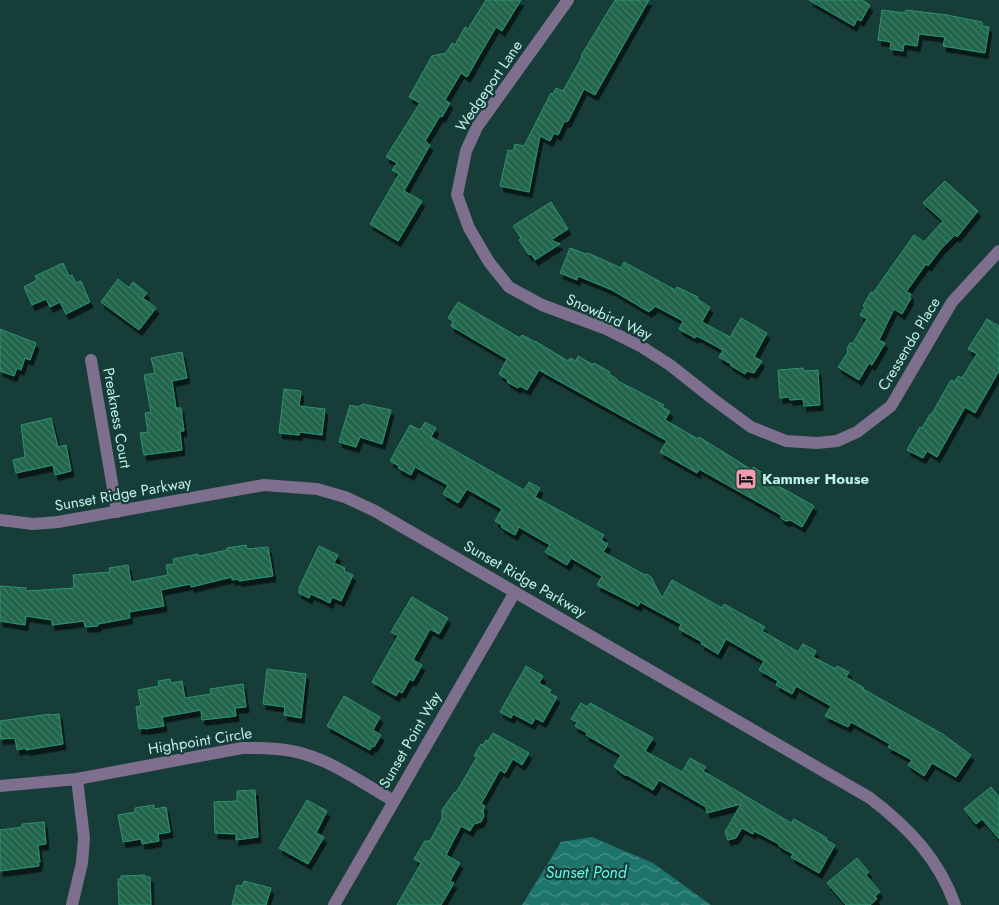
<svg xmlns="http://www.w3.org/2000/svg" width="999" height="905" font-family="Jost,sans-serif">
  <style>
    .water { fill: url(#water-waves) }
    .building { fill: url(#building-back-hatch); stroke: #2c936f; filter: url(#shadow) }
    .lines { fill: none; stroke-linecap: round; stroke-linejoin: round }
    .minor { stroke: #7d6f8d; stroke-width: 12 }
    .labels { text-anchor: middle; stroke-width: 4.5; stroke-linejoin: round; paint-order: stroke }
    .street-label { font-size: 15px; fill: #bbf0e8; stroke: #173d38 }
    .poi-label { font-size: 15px; font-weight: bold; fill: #bbf0e8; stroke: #173d38; text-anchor: start }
    .water-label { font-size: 16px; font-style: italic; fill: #5ff8e8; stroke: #173d38 }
  </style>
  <defs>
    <pattern id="water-waves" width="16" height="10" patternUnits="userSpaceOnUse" patternTransform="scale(1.25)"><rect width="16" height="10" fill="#1d746b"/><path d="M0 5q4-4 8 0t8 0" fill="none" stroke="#468f87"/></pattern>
    <pattern id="building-back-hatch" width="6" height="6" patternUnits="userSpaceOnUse" patternTransform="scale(1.25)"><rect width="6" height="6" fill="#20654c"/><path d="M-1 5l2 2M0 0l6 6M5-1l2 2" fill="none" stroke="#3e7b66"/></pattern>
    <filter id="shadow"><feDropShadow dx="3" dy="5.5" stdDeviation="0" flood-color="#0009"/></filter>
  </defs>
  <rect width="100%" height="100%" fill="#173d38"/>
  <!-- water -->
  <polygon class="water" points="592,837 653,863 711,905 522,905 561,842"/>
  <!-- building -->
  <g class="building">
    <polygon points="486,0 521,0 502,31 496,27 467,77 461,73 445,100 450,103 442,117 440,116 425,141 430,145 404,191 422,201 398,241 370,224 399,174 392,170 397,163 386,157 420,103 409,97 432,56 446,53 452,43 455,45 465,27 468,29"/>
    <polygon points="615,0 649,0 595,95 584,89 568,121 564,122 558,135 554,133 550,141 540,136 529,192 500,186 508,150 513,151 515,144 524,146 551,93 553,94 556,88 563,91 582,57 581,56"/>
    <polygon points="809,0 862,0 870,5 861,21 857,19 854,26"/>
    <polygon points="882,10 905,13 906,10 947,15 982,22 982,26 989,27 985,53 943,46 945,37 919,34 917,46 904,44 903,51 890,49 891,42 878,40"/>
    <polygon points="945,181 978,211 957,237 955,235 941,249 928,266 926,264 906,292 911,294 909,298 911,298 902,314 894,309 879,340 885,343 872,365 869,363 859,380 838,367 848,352 847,349 850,343 853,343 867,319 860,315 865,307 863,306 871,292 873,293 914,235 924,242 943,221 923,203"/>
    <polygon points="551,202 568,229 551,240 560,244 535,260 531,254 529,255 519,240 521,238 513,226"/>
    <polygon points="570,248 586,254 588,253 621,268 624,262 675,290 677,287 698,297 697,299 710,307 702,322 730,337 741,318 767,333 754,357 762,361 754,373 747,371 745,374 730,365 731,364 719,357 723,350 697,336 695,338 679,329 683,321 655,306 652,310 650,310 649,312 612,290 578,276 577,280 560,273"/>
    <polygon points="63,263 69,276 72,275 76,283 81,281 90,302 66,314 60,302 50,307 46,299 32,305 24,287 37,280 35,276"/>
    <polygon points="118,279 129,288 133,282 147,293 143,298 156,308 139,330 101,302"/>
    <polygon points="458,302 520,338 522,335 535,342 535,341 568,361 570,358 576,361 578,356 593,365 594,363 610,372 609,374 617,379 616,380 664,405 662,407 670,411 665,420 698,439 699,437 752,470 753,467 768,476 766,479 814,506 802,527 790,520 786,521 781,518 781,515 699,469 697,473 660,452 667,441 539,370 527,390 520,386 518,388 507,382 508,380 499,374 507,359 451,326 453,321 448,318"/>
    <polygon points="987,319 999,326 999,371 975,413 965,407 937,457 927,451 923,458 907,450 920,427 922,428 930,414 931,415 951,380 955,382 958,376 962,378 977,354 968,349"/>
    <polygon points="0,329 36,343 30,360 25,358 21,370 17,368 14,376 0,371"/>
    <polygon points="182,352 187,378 172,381 176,408 181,408 184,431 180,431 182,450 144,455 140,433 148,432 145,413 151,412 144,375 155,373 151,358"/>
    <polygon points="803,368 803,371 818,370 820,405 804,406 803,399 790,400 789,397 780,398 778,370"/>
    <polygon points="284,389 301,391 299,406 325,409 322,435 300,432 299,435 279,433"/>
    <polygon points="363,404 391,410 382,444 360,437 356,447 339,442 350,405 358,407"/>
    <polygon points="51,418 58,447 66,445 71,471 55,475 53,465 16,473 13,460 25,457 21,425"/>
    <polygon points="425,422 436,428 431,437 524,490 529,482 540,488 535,497 604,535 601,540 608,544 603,552 645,575 647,574 651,577 662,598 672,580 722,608 724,604 765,627 762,631 798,652 803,644 816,651 813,657 836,669 837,666 849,672 846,677 864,688 863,689 944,735 971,755 956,777 932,763 924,776 908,765 912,760 888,747 890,744 851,722 848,727 825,716 831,706 796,686 792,694 776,685 778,681 759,670 764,661 726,639 718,654 701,644 702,642 679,629 681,624 640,602 638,606 597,585 602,576 571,558 567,565 545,552 550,545 519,527 515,535 501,527 502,525 495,521 502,509 467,489 458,503 443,494 448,485 415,467 411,475 398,468 399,466 390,461 410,425 420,430"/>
    <polygon points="246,545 247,549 268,547 273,576 239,581 238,579 232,580 232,577 191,587 190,584 161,590 164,606 129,612 130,618 98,624 98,626 85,627 84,621 52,625 52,620 26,616 25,625 0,621 0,586 26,588 26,591 74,588 73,575 110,572 109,568 128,565 131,582 168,575 166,565 174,564 173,559 198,554 199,556 227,550 227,548"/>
    <polygon points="319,546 338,555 334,563 345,568 344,571 353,575 341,601 332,597 330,603 311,594 309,598 299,593 299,588"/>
    <polygon points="412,597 448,618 439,634 430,629 413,660 422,665 413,681 410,679 402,693 399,691 396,696 372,682 398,636 391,632"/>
    <polygon points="526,666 543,676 539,683 551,690 549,693 557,697 543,722 535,718 532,724 513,714 511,718 500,712"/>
    <polygon points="267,669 306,674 301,718 284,715 285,707 263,704"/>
    <polygon points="170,679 171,683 182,681 185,698 211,694 210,689 243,684 246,707 235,708 236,716 202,720 201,710 162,717 164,726 145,729 145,728 139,729 136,707 141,706 138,690 159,686 158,681"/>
    <polygon points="344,696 380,717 373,730 381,735 374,747 372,746 370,750 327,726"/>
    <polygon points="581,703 587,707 590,703 653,738 645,751 682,772 690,758 706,767 703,771 791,823 794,819 827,838 826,840 835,845 819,873 791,857 793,854 779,846 779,844 754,831 753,834 742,828 736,838 728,840 725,832 741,804 707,813 706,807 659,780 653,790 627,775 625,775 620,772 619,770 614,767 621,755 586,735 587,733 575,726 577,722 571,719"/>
    <polygon points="50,714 50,715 59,714 63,744 26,750 26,748 17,750 15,738 0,739 0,721"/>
    <polygon points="493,733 529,753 522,765 513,759 505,773 500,770 481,804 485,806 483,810 484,816 481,822 474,824 470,831 461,826 446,855 460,863 450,881 454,883 441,905 397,905 421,863 414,859 425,841 430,841 442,819 442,810 454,793 457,791 477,757 474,756 481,744 483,745 486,740 488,741"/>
    <polygon points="991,787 999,797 999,839 982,819 976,824 964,809"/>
    <polygon points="255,790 258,837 236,840 236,834 215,833 214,802 237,801 237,791"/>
    <polygon points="307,800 327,811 316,833 324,837 308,864 279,848"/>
    <polygon points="154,805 154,809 166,807 170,832 158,834 159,841 142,844 141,839 123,842 118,815 135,812 135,808"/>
    <polygon points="44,822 46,844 38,845 40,862 38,862 39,866 0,871 0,830 22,827 22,824"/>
    <polygon points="857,858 869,872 866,875 880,892 875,896 877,899 870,905 846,905 827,883"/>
    <polygon points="145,875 145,877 150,877 151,905 119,905 118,879 121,879 121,876"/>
    <polygon points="244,881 271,888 266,905 232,905 237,885 242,886"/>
  </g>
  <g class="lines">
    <!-- minor -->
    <g class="minor">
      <polyline points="568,0 477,127 466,151 457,195 469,228 489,262 509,287 542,305 604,328 642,347 670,365 713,399 751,427 786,441 817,443 837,441 857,432 891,406 952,302 999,251"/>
      <polyline points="91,360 117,512"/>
      <path d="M0,520L33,524L58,522L264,485L317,489L345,497L375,511L870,798C908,827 939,859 955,905"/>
      <path d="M0,786L77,779L242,748C263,748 284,748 304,754C336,763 365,785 394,801"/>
      <polyline points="72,905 82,863 84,838 77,779"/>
      <polyline points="334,905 515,592"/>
    </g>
  </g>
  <!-- icons -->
  <defs>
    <g id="hotel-square" transform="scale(1.125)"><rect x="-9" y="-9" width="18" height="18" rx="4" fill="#f29aae" stroke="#173d38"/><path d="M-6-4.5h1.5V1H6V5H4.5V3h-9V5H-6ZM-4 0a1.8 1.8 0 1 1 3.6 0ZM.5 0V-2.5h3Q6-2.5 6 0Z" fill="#111"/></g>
  </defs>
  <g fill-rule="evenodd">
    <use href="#hotel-square" x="746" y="479"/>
  </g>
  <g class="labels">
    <!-- street labels -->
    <g class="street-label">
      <text transform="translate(489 86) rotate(-56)" y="5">Wedgeport Lane</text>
      <text transform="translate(609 317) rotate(24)" y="5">Snowbird Way</text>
      <text transform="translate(909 344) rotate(-59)" y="5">Cressendo Place</text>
      <text transform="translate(117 418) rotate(80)" y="5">Preakness Court</text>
      <text transform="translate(123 494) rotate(-10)" y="5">Sunset Ridge Parkway</text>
      <text transform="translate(525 579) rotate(30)" y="5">Sunset Ridge Parkway</text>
      <text transform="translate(410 740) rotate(-60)" y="5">Sunset Point Way</text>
      <text transform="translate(200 741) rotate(-9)" y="5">Highpoint Circle</text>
    </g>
    <!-- poi labels -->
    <g class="poi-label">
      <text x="762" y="484">Kammer House</text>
    </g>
    <!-- water labels -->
    <g class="water-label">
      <text x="586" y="878">Sunset Pond</text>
    </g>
  </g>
</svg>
